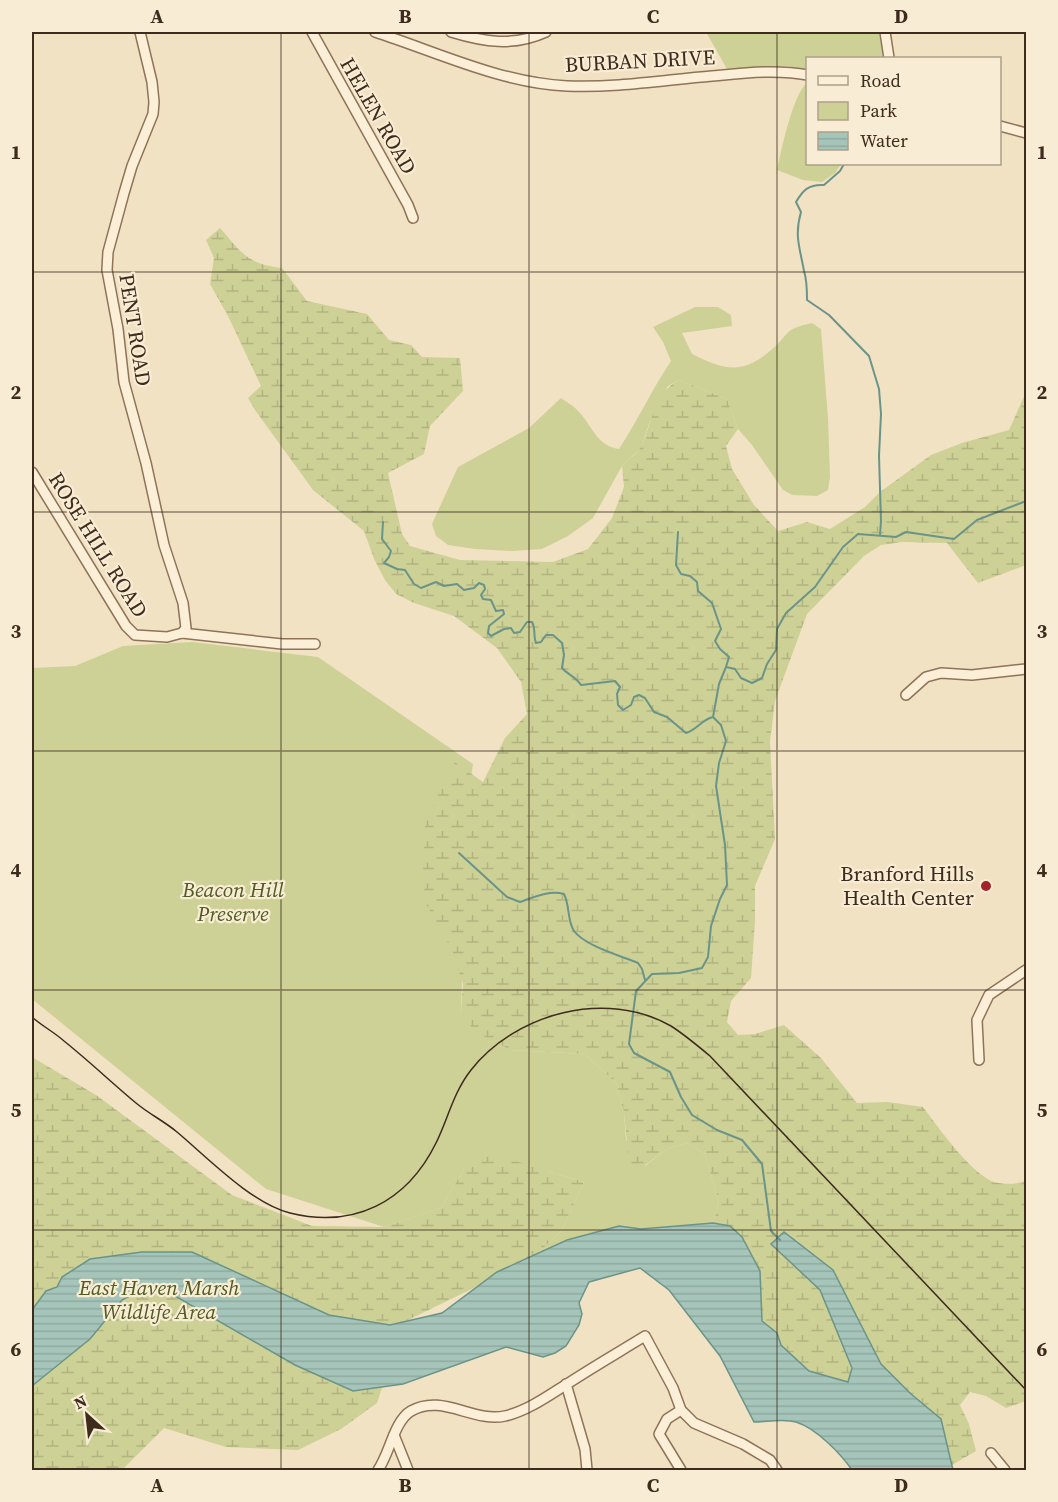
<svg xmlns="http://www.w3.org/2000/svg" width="1058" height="1502" font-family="'Source Serif 4',serif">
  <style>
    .green { fill: #cdd196 }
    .wetland { fill: url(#wetland-marsh) }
    .water { fill: url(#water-rules); stroke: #6b9488; stroke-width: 1.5 }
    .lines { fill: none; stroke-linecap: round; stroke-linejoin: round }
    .stream { stroke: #6b9488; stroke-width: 2 }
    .minor-casing { stroke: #8e7358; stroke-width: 12 }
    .minor { stroke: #fcefd8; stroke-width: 9 }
    .tram { stroke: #3d2b1d; stroke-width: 1.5 }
    .grid { fill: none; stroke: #3d2b1d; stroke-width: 1.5; stroke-opacity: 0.55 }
    .poi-dot { fill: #a32329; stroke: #f8ecd4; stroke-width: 2 }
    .labels { text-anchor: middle; stroke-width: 4.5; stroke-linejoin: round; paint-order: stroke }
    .street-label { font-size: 21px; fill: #3d2b1d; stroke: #f8ecd4 }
    .poi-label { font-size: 21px; fill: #3d2b1d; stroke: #f8ecd4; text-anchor: end }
    .park-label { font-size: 21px; font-style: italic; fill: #4f5b22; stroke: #f8ecd4 }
    .neatline { fill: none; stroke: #3d2b1d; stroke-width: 2 }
    .grid-label { font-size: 20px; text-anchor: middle; font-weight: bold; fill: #3d2b1d }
  </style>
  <defs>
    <pattern id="wetland-marsh" width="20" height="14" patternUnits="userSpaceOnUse" patternTransform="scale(1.5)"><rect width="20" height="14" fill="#cdd196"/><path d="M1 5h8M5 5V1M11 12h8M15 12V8" fill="none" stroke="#b1b481"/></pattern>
    <pattern id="water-rules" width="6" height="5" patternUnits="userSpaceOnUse" patternTransform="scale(1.5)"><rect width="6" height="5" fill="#a6c5ba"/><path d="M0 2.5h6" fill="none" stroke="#90a99f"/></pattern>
  </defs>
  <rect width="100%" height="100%" fill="#f2e2c4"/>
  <!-- green -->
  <g class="green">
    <polygon points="706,32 879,32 883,58 808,58 807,69 787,66 727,69"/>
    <path d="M807,83L808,164H841L835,173L822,182L803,180L777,170C781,151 793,94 807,83Z"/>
    <path d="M695,307H718L731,315L732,326L682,333L692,354C723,369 741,376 770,351C790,335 782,329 812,323L821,329L828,418L830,477L828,490L817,496L792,495L783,490L752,445L738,429L727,399L679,380L668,386L649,424L641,448L622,466L593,518L568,536L542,549L512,551L475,549L448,545L436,536L432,524L458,467L529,428L561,398C566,402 573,405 577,410C592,424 596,446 619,449C638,420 652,389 671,361L663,342L653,327Z"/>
    <polygon points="192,642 318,657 473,764 468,798 461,1011 511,1050 585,1054 616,1083 624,1112 626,1140 645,1166 667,1149 687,1143 705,1154 719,1202 713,1223 641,1229 619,1226 567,1240 538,1253 562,1230 584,1182 548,1171 464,1169 441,1208 384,1227 266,1189 32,999 32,668 75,666 123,646"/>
  </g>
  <!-- wetland -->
  <g class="wetland">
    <path d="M220,228C242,253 247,264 282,268L307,301L367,314L389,340L411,345L422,357L460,358L463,391L430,426L424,454L388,473L402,534L410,546L460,560L553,562L588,549L612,518L624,487L622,466C628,460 638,453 642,445C652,422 655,392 679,380L727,399L738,429L726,446L732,469L754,505L778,531L807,522L830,529L865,507L880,492L931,455L962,443L1009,430L1026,392V565L978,583L947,543L902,542L881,545L864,556L807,614L775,701L770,742L775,839L755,886V921L751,978L731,1001L727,1022L738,1035L755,1034L784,1025L821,1058L857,1103L888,1102L923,1107C939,1128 970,1173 994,1182C1004,1185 1017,1184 1026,1181V1401L1006,1408L986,1396L970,1392L960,1405L969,1424L976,1451L952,1465L941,1419L911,1394L881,1364L833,1270L784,1233L771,1244L820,1290L852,1368L848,1382L809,1371L781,1345L777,1333L762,1321L760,1271L742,1237L730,1226L713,1223L719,1202L705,1154L687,1143L667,1149L644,1166L629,1164L624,1112L616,1083L585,1054L511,1050L474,1031L461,1011L463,984L452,950L425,902L423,863L425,825L439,792L455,762L483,782L505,738L527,714L521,682L497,648L454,616L414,603L396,594L385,580L374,559L364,531L313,490L255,410L248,398L261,386L228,316L210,284L214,258L206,240Z"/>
    <polygon points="32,1057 96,1095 232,1195 312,1226 384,1227 441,1208 464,1169 492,1154 584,1182 562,1230 538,1253 480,1285 404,1322 377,1403 341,1429 298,1450 226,1447 164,1428 122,1470 32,1470"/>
  </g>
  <!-- water -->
  <path class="water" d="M713,1223L730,1226L742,1237L760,1271L762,1321L777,1333L781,1345L809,1371L848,1382L852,1368L820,1290L771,1244L784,1232L833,1270L881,1364L911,1394L941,1419L953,1470H852C841,1454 816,1428 796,1422C784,1418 766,1422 754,1422L720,1356L669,1290L640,1268L589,1282L579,1303L582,1314L579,1325L566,1346L555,1353L543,1357L506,1347L403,1384L353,1391L295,1365L170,1293L144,1288L122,1300L90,1339L32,1386V1310L46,1291L57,1287L62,1277L90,1259L142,1252H192L329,1315L390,1325L442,1313L497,1272L567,1240L619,1226L641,1229Z"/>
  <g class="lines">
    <!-- stream -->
    <g class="stream">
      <path d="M844,164L840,171L824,185C809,184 803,190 796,202L801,212C794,236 800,248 804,271C807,280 807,291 807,300L829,315L869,356L879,389L881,414L879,456L881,521L880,535"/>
      <path d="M383,522L382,539L391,551L389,557L384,563L397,569L405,570L414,584L421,588L436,582L444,586L457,584L464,590L474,588L479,583L484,585L485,589L481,595L483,599L491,600L496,611L503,610L504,614L489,626L488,633L491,636L504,629L511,628L514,633L520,632L527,622H532C536,629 533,636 536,643L541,642L546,635H553L562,643L564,655L562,668C568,675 575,676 581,685L615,681L620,687L617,694L618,705L623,710L631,705L634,697L639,695L645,698L654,712L667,717L686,733C698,729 701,720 713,717L721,725L726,741L719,763L716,786L725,845L727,885L720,899L711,926L708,957L702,968L679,973L652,974L636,991L629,1044L634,1053L670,1072L681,1097L692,1115L717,1130L742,1140L762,1164L771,1231L780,1240"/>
      <polyline points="678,532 676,565 681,574 690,576 697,582 698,591 712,603 721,629 715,641 720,649 729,657 726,667"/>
      <polyline points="713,717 719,684 726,667 735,669 741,678 752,683 762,678 767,664 776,650 777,629 786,613 815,587 843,547 858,534 896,537 906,532 954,539 977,520 1026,501"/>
      <path d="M459,853L507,897L520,902C534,897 549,890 564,894C570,906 567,920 574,931C585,946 621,956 638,963L642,969L645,980"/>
    </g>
    <!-- minor casing -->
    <g class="minor-casing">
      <g id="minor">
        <polyline points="140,32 152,82 154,102 153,114 132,166 124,193 108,252 107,270 118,329 124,382 146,463 164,545 183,603 186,628 182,633"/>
        <polyline points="312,32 408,205 413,218"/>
        <path d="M375,32C437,52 501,83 567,86C615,88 664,80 712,76C744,73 776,69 808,75"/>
        <path d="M451,32C484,42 513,47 546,32"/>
        <polyline points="885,32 889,58"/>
        <polyline points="1000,126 1026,133"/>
        <polyline points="32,472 126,626 135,635 167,637 182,633 282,644 315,644"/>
        <polyline points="906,695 926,677 941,673 972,675 1026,669"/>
        <polyline points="979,1060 977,1020 989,995 1026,970"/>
        <polyline points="566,1384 585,1449 587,1470"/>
        <polyline points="681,1410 667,1419 659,1434 681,1470"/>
        <polyline points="394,1435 408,1470"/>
        <polyline points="991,1453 1005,1470"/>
        <path d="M378,1470C390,1453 394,1421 411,1411C442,1393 473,1423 505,1416C527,1411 548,1396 567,1384C593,1367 619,1352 645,1336L673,1388L681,1410L694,1423L743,1444L770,1460L777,1470"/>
      </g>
    </g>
    <!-- minor -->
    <use href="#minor" class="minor"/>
    <!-- tram -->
    <path class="tram" d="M32,1017C42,1026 54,1032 64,1041C89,1061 112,1083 136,1103C149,1114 164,1121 177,1132C208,1158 251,1203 290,1213C354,1229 407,1202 436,1143C448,1119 453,1093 471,1070C516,1013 606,989 671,1026C685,1035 698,1046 710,1056L1026,1390"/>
  </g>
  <!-- grid -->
  <path class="grid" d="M281,32V1470M529,32V1470M777,32V1470M32,272H1026M32,512H1026M32,751H1026M32,990H1026M32,1230H1026"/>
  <!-- markers -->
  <circle class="poi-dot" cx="986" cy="886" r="6"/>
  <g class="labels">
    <!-- street labels -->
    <g class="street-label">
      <text transform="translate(640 61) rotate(-3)" y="7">BURBAN DRIVE</text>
      <text transform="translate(378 116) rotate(60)" y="7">HELEN ROAD</text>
      <text transform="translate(135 330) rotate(81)" y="7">PENT ROAD</text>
      <text transform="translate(98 545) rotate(58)" y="7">ROSE HILL ROAD</text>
    </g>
    <!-- poi labels -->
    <g class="poi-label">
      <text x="974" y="881">Branford Hills<tspan x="974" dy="24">Health Center</tspan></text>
    </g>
    <!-- park labels -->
    <g class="park-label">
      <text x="233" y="897">Beacon Hill<tspan x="233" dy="24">Preserve</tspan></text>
      <text x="159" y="1295">East Haven Marsh<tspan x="159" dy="24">Wildlife Area</tspan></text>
    </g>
  </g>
  <!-- border -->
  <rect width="1058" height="1502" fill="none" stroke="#f8ecd4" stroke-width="66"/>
  <!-- legend -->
  <rect x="806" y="57" width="195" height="108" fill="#f8ecd4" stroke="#ad9f8b" stroke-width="1.5"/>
  <rect x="818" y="76" width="30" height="9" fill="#fcefd8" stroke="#ad9f8b" stroke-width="1.5"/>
  <text x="860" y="87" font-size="18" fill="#3d2b1d">Road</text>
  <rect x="818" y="102" width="30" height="18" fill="#cdd196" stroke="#ad9f8b" stroke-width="1.5"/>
  <text x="860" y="117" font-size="18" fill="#3d2b1d">Park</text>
  <rect x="818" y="132" width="30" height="18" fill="url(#water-rules)" stroke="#ad9f8b" stroke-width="1.5"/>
  <text x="860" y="147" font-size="18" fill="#3d2b1d">Water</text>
  <!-- north arrow -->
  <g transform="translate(87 1415) rotate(333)" stroke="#f8ecd4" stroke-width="4.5" paint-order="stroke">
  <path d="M0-4.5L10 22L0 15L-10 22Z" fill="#3d2b1d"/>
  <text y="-9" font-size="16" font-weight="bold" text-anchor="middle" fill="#3d2b1d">N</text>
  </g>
  <rect x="33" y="33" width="992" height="1436" class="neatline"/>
  <g class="grid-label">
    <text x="157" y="23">A</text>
    <text x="405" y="23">B</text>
    <text x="653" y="23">C</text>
    <text x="901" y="23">D</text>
    <text x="16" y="159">1</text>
    <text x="1042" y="159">1</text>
    <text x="16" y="399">2</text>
    <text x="1042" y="399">2</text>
    <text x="16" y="638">3</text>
    <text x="1042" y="638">3</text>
    <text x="16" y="877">4</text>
    <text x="1042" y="877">4</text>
    <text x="16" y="1117">5</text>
    <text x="1042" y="1117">5</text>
    <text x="16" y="1356">6</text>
    <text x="1042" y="1356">6</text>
    <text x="157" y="1492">A</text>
    <text x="405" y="1492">B</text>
    <text x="653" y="1492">C</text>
    <text x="901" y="1492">D</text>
  </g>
</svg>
